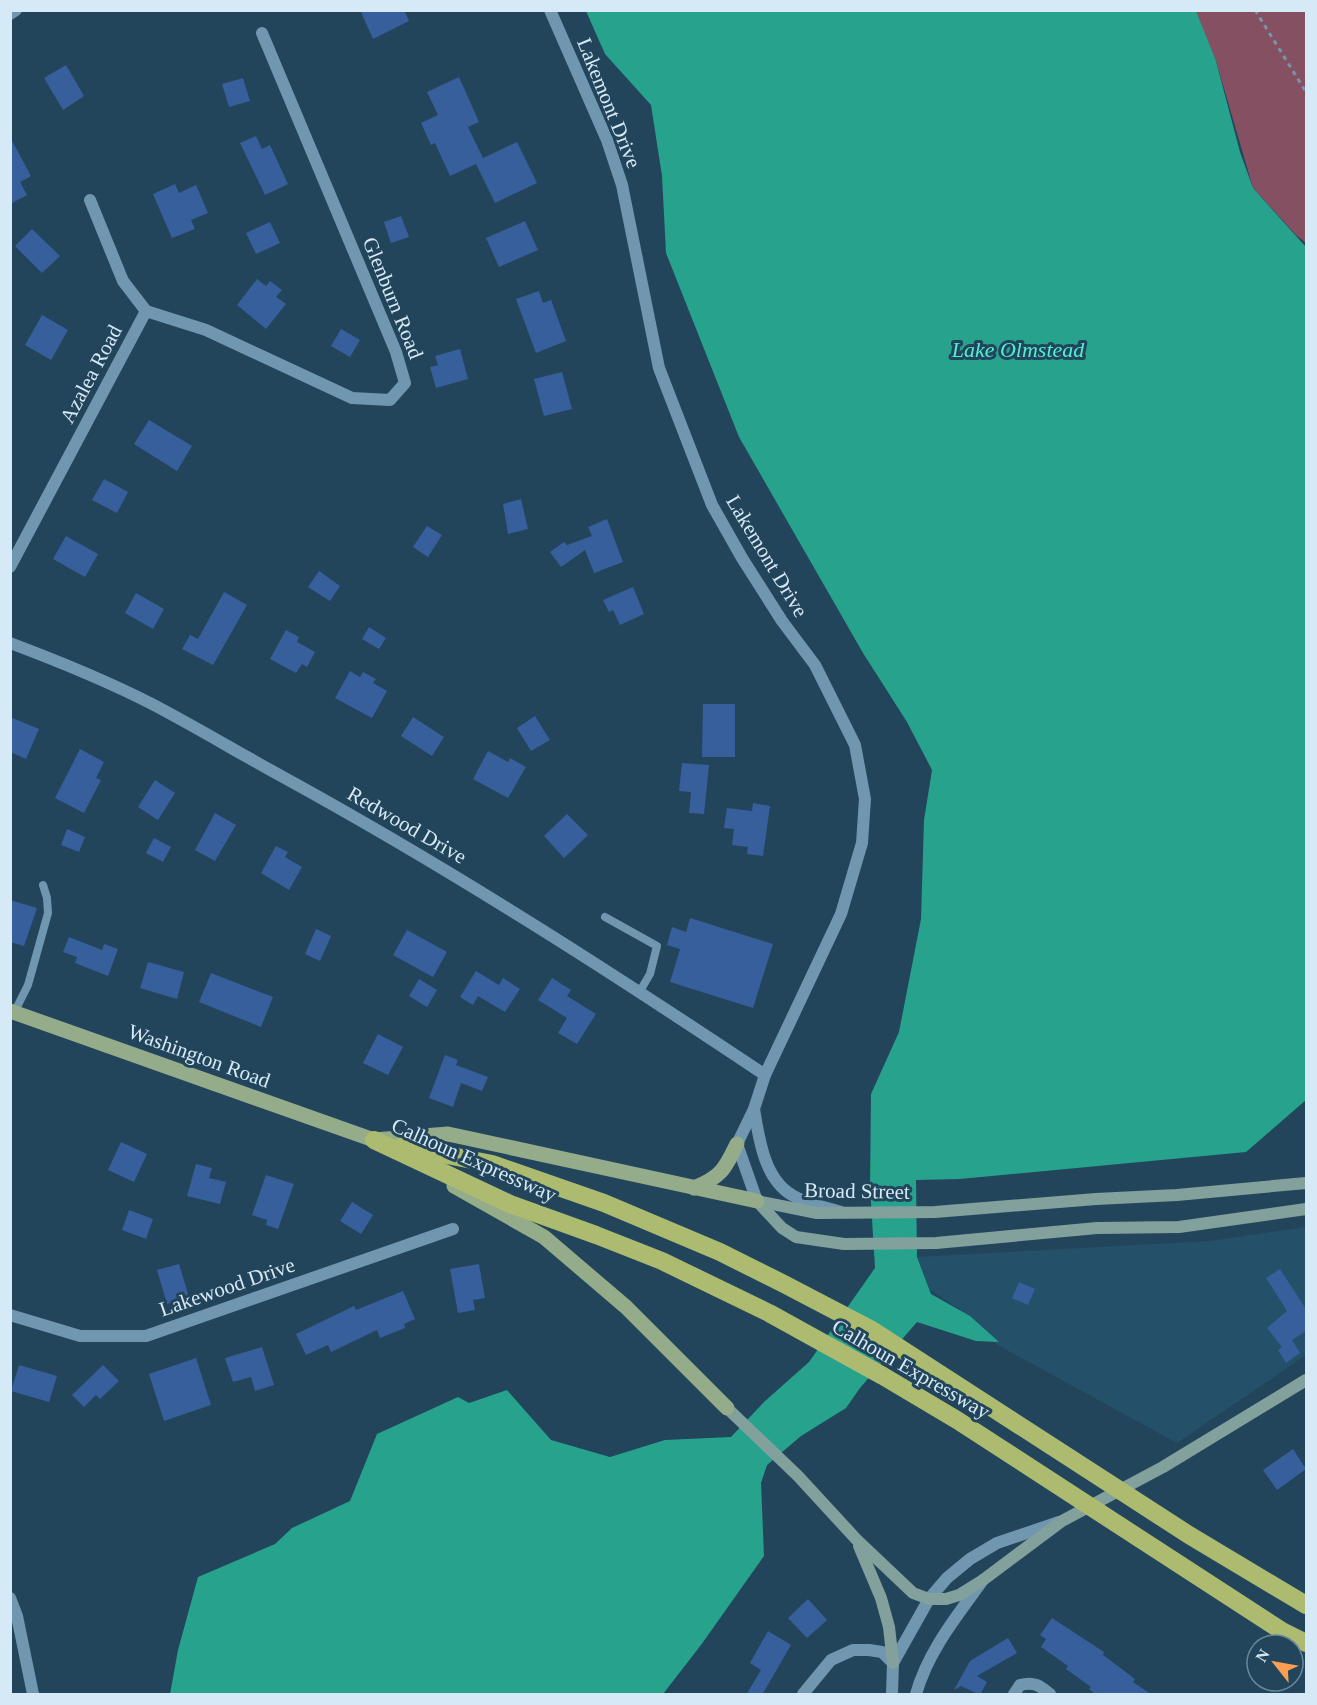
<svg xmlns="http://www.w3.org/2000/svg" width="1317" height="1705" font-family="Georgia,serif">
  <style>
    .built { fill: #24506a }
    .green { fill: #855062 }
    .water { fill: #26a28d }
    .building { fill: #365f9c }
    .lines { fill: none; stroke-linecap: round; stroke-linejoin: round }
    .path { stroke: #7994a6; stroke-width: 3; stroke-dasharray: 4.5 4.5; stroke-linecap: butt }
    .lane { stroke: #7196af; stroke-width: 8 }
    .street { stroke: #7196af; stroke-width: 12 }
    .secondary { stroke: #83a19c; stroke-width: 12 }
    .primary { stroke: #94ac89; stroke-width: 15 }
    .highway { stroke: #acbb6f; stroke-width: 18 }
    .labels { text-anchor: middle; stroke-width: 6; stroke-linejoin: round; paint-order: stroke }
    .street-label { font-size: 21px; fill: #d6e9f6; stroke: #22455b }
    .water-label { font-size: 22px; font-style: italic; fill: #4ff0d2; stroke: #22455b }
  </style>
  <rect width="100%" height="100%" fill="#22455b"/>
  <!-- built -->
  <polygon class="built" points="1306,1227 1306,1355 1177,1443 992,1342 970,1316 929,1289 917,1257 1210,1241"/>
  <!-- green -->
  <polygon class="green" points="1185,11 1306,11 1306,243 1296,235 1253,188 1216,61"/>
  <!-- water -->
  <polygon class="water" points="586,11 1196,11 1216,61 1240,152 1253,188 1306,247 1306,1100 1246,1152 960,1179 916,1180 917,1257 931,1294 970,1316 999,1342 976,1341 917,1322 860,1388 846,1408 801,1436 767,1465 761,1483 764,1556 701,1645 663,1694 170,1694 178,1650 198,1577 275,1544 292,1528 350,1501 377,1434 458,1397 469,1403 507,1390 551,1440 610,1457 665,1440 731,1437 764,1402 809,1362 875,1268 870,1186 871,1094 899,1032 921,919 924,820 932,770 907,722 863,653 739,437 666,253 662,176 651,105 605,54"/>
  <!-- building -->
  <g class="building">
    <polygon points="360,10 404,10 409,21 373,39"/>
    <polygon points="66,65 84,96 63,110 44,78"/>
    <polygon points="459,77 479,122 468,127 483,158 517,142 537,183 495,203 476,164 450,176 435,143 431,145 421,123 438,115 427,92"/>
    <polygon points="243,78 250,101 229,107 222,84"/>
    <polygon points="256,136 262,149 270,145 288,184 265,195 240,143"/>
    <polygon points="10,137 31,176 20,182 27,195 10,204"/>
    <polygon points="175,184 179,193 196,185 208,213 191,220 195,229 172,238 153,194"/>
    <polygon points="401,216 409,237 391,243 384,222"/>
    <polygon points="525,221 538,250 499,267 486,238"/>
    <polygon points="270,222 280,243 256,254 246,233"/>
    <polygon points="32,229 60,256 42,273 15,246"/>
    <polygon points="257,279 266,286 270,281 282,290 276,297 286,304 266,329 237,305"/>
    <polygon points="539,291 543,303 551,300 566,341 536,353 516,299"/>
    <polygon points="42,315 68,330 51,360 25,345"/>
    <polygon points="341,329 360,340 350,357 331,346"/>
    <polygon points="460,349 468,379 436,388 430,367 438,365 435,356"/>
    <polygon points="562,372 572,409 544,416 534,379"/>
    <polygon points="149,420 192,446 177,471 134,444"/>
    <polygon points="104,479 128,492 117,513 92,500"/>
    <polygon points="521,499 528,529 508,534 503,504"/>
    <polygon points="607,519 623,562 594,573 585,550 561,567 550,552 564,542 567,545 592,536 588,527"/>
    <polygon points="427,526 442,535 428,557 413,547"/>
    <polygon points="66,536 98,554 85,577 53,559"/>
    <polygon points="319,571 340,586 330,601 308,587"/>
    <polygon points="633,587 644,614 620,625 613,610 609,612 603,600"/>
    <polygon points="224,592 247,605 213,665 182,649 190,635 198,639"/>
    <polygon points="136,593 164,609 153,629 125,613"/>
    <polygon points="369,627 386,638 379,649 362,639"/>
    <polygon points="286,630 299,637 297,642 315,652 307,667 302,664 296,673 270,659"/>
    <polygon points="350,671 360,677 363,672 376,679 373,683 387,691 372,718 335,698"/>
    <polygon points="703,704 735,704 735,757 702,757"/>
    <polygon points="535,716 550,740 531,751 517,728"/>
    <polygon points="10,717 39,729 26,759 10,752"/>
    <polygon points="413,717 444,737 432,756 401,736"/>
    <polygon points="80,749 104,762 96,778 101,780 84,813 55,798"/>
    <polygon points="488,751 508,762 510,758 526,767 508,798 473,779"/>
    <polygon points="682,763 709,765 704,814 689,813 691,792 679,791"/>
    <polygon points="155,780 175,793 158,820 138,807"/>
    <polygon points="753,803 770,806 763,856 747,854 748,847 732,845 734,829 724,828 727,808 752,811"/>
    <polygon points="215,813 236,825 215,861 195,850"/>
    <polygon points="567,814 588,835 564,858 544,836"/>
    <polygon points="67,829 85,837 79,852 61,845"/>
    <polygon points="154,838 171,847 163,862 146,853"/>
    <polygon points="276,846 288,852 285,857 302,867 289,890 261,873"/>
    <polygon points="10,900 37,908 24,946 10,942"/>
    <polygon points="690,918 773,944 753,1008 670,982 680,949 667,945 672,927 686,932"/>
    <polygon points="316,929 331,936 320,961 305,954"/>
    <polygon points="407,930 447,952 433,977 393,955"/>
    <polygon points="69,937 102,950 104,944 118,949 108,976 75,963 77,957 63,952"/>
    <polygon points="148,962 184,972 177,999 140,988"/>
    <polygon points="476,971 499,985 503,978 520,989 505,1012 478,996 473,1005 460,997"/>
    <polygon points="211,973 273,997 261,1027 199,1002"/>
    <polygon points="552,978 571,990 567,996 596,1014 577,1044 558,1033 567,1018 538,1000"/>
    <polygon points="419,979 437,990 427,1007 409,996"/>
    <polygon points="378,1034 403,1047 388,1075 363,1063"/>
    <polygon points="445,1055 458,1060 456,1065 488,1077 482,1091 461,1083 453,1107 429,1098"/>
    <polygon points="121,1142 147,1154 134,1182 108,1170"/>
    <polygon points="196,1164 212,1168 209,1178 226,1182 220,1204 187,1196"/>
    <polygon points="266,1175 294,1184 278,1229 266,1225 267,1220 252,1215"/>
    <polygon points="352,1202 373,1215 361,1234 340,1221"/>
    <polygon points="129,1210 153,1219 146,1239 122,1230"/>
    <polygon points="179,1264 189,1297 167,1304 157,1270"/>
    <polygon points="479,1264 485,1298 473,1300 475,1310 458,1313 450,1269"/>
    <polygon points="1280,1269 1306,1309 1306,1331 1292,1340 1300,1353 1286,1363 1278,1350 1282,1347 1267,1328 1287,1311 1266,1278"/>
    <polygon points="1019,1282 1035,1289 1028,1305 1012,1298"/>
    <polygon points="403,1291 415,1319 404,1324 405,1328 380,1338 377,1330 331,1352 328,1345 306,1355 296,1334 354,1306 356,1310"/>
    <polygon points="262,1347 274,1385 255,1391 251,1377 233,1382 225,1358"/>
    <polygon points="196,1358 211,1405 164,1421 149,1374"/>
    <polygon points="19,1365 57,1376 49,1402 11,1391"/>
    <polygon points="103,1365 119,1381 100,1399 96,1395 84,1407 72,1395"/>
    <polygon points="1293,1449 1306,1469 1277,1490 1263,1470"/>
    <polygon points="808,1599 827,1620 807,1638 788,1618"/>
    <polygon points="1052,1618 1104,1652 1103,1655 1135,1679 1133,1682 1152,1695 1096,1695 1089,1689 1091,1687 1066,1669 1068,1666 1041,1647 1046,1639 1040,1635"/>
    <polygon points="768,1631 791,1645 762,1695 746,1695 761,1670 750,1663"/>
    <polygon points="1008,1638 1017,1653 977,1676 987,1682 980,1695 961,1686 954,1690 970,1661"/>
  </g>
  <g class="lines">
    <!-- path -->
    <polyline class="path" points="1255,10 1306,92"/>
    <!-- lane -->
    <g class="lane">
      <polyline points="605,917 657,946 650,974 640,991"/>
      <polyline points="14,1013 28,985 48,913 47,898 43,885"/>
    </g>
    <!-- street -->
    <g class="street">
      <polyline points="550,10 607,140 622,185 659,368 712,505 742,558 782,621 815,665 855,745 865,799 862,843 841,914 765,1075 754,1109 737,1144 757,1201"/>
      <polyline points="10,14 16,10"/>
      <polyline points="146,311 206,330 352,398 390,400 405,383 396,352 262,33"/>
      <polyline points="10,567 146,311 123,281 90,200"/>
      <path d="M10,643C58,661 107,681 152,704C196,727 239,753 283,777C449,868 608,970 765,1075"/>
      <path d="M754,1109C759,1138 764,1179 792,1195C806,1204 826,1207 841,1212"/>
      <polyline points="10,1315 80,1336 146,1336 453,1229"/>
      <polyline points="10,1598 17,1616 33,1694"/>
      <polyline points="803,1694 831,1660 853,1650 869,1650 882,1652 893,1663"/>
      <polyline points="892,1694 893,1663 929,1599 947,1578 970,1559 997,1543 1059,1522"/>
      <path d="M916,1694C928,1651 957,1616 983,1580"/>
      <path d="M1014,1694L1020,1685C1034,1681 1040,1686 1050,1694"/>
    </g>
    <!-- secondary -->
    <g class="secondary">
      <polyline points="757,1201 782,1228 796,1237 844,1244 936,1243 1097,1228 1179,1227 1306,1209"/>
      <polyline points="757,1201 817,1213 935,1212 1096,1199 1177,1195 1306,1183"/>
      <polyline points="727,1408 798,1476 856,1539 913,1593 929,1599 946,1599 959,1595 983,1580 1062,1521 1163,1467 1306,1380"/>
      <polyline points="859,1546 881,1598 889,1627 893,1663"/>
    </g>
    <!-- primary -->
    <g class="primary">
      <polyline points="10,1011 374,1140 384,1146"/>
      <polyline points="374,1140 448,1134 757,1201"/>
      <polyline points="454,1186 544,1237 626,1307 727,1408"/>
      <path d="M694,1188C721,1177 725,1169 737,1144"/>
    </g>
    <!-- highway -->
    <g class="highway">
      <polyline points="374,1140 510,1204 596,1235 662,1261 769,1313 883,1376 957,1420 1282,1631 1306,1643"/>
      <polyline points="402,1146 492,1164 604,1203 720,1252 784,1284 872,1330 1189,1535 1306,1605"/>
    </g>
  </g>
  <g class="labels">
    <!-- street labels -->
    <g class="street-label">
      <text transform="translate(609 103) rotate(68)" y="7">Lakemont Drive</text>
      <text transform="translate(393 298) rotate(68)" y="7">Glenburn Road</text>
      <text transform="translate(91 374) rotate(-62)" y="7">Azalea Road</text>
      <text transform="translate(767 556) rotate(59)" y="7">Lakemont Drive</text>
      <text transform="translate(407 825) rotate(30)" y="7">Redwood Drive</text>
      <text transform="translate(199 1056) rotate(20)" y="7">Washington Road</text>
      <text transform="translate(474 1160) rotate(24)" y="7">Calhoun Expressway</text>
      <text transform="translate(857 1191) rotate(1)" y="7">Broad Street</text>
      <text transform="translate(227 1287) rotate(-19)" y="7">Lakewood Drive</text>
      <text transform="translate(911 1369) rotate(30)" y="7">Calhoun Expressway</text>
    </g>
    <!-- water labels -->
    <g class="water-label">
      <text x="1018" y="357">Lake Olmstead</text>
    </g>
  </g>
  <!-- border -->
  <rect width="1317" height="1705" fill="none" stroke="#d6e9f6" stroke-width="24"/>
  <!-- north arrow -->
  <g transform="translate(1275 1663) rotate(301)"><circle r="28" fill="#22455b" stroke="#6a8799" stroke-width="1.5"/>
  <path d="M0-4.5L10 22L0 15L-10 22Z" fill="#fb9e51"/>
  <text y="-9" font-size="16" font-weight="bold" text-anchor="middle" fill="#d6e9f6">N</text>
  </g>
</svg>
